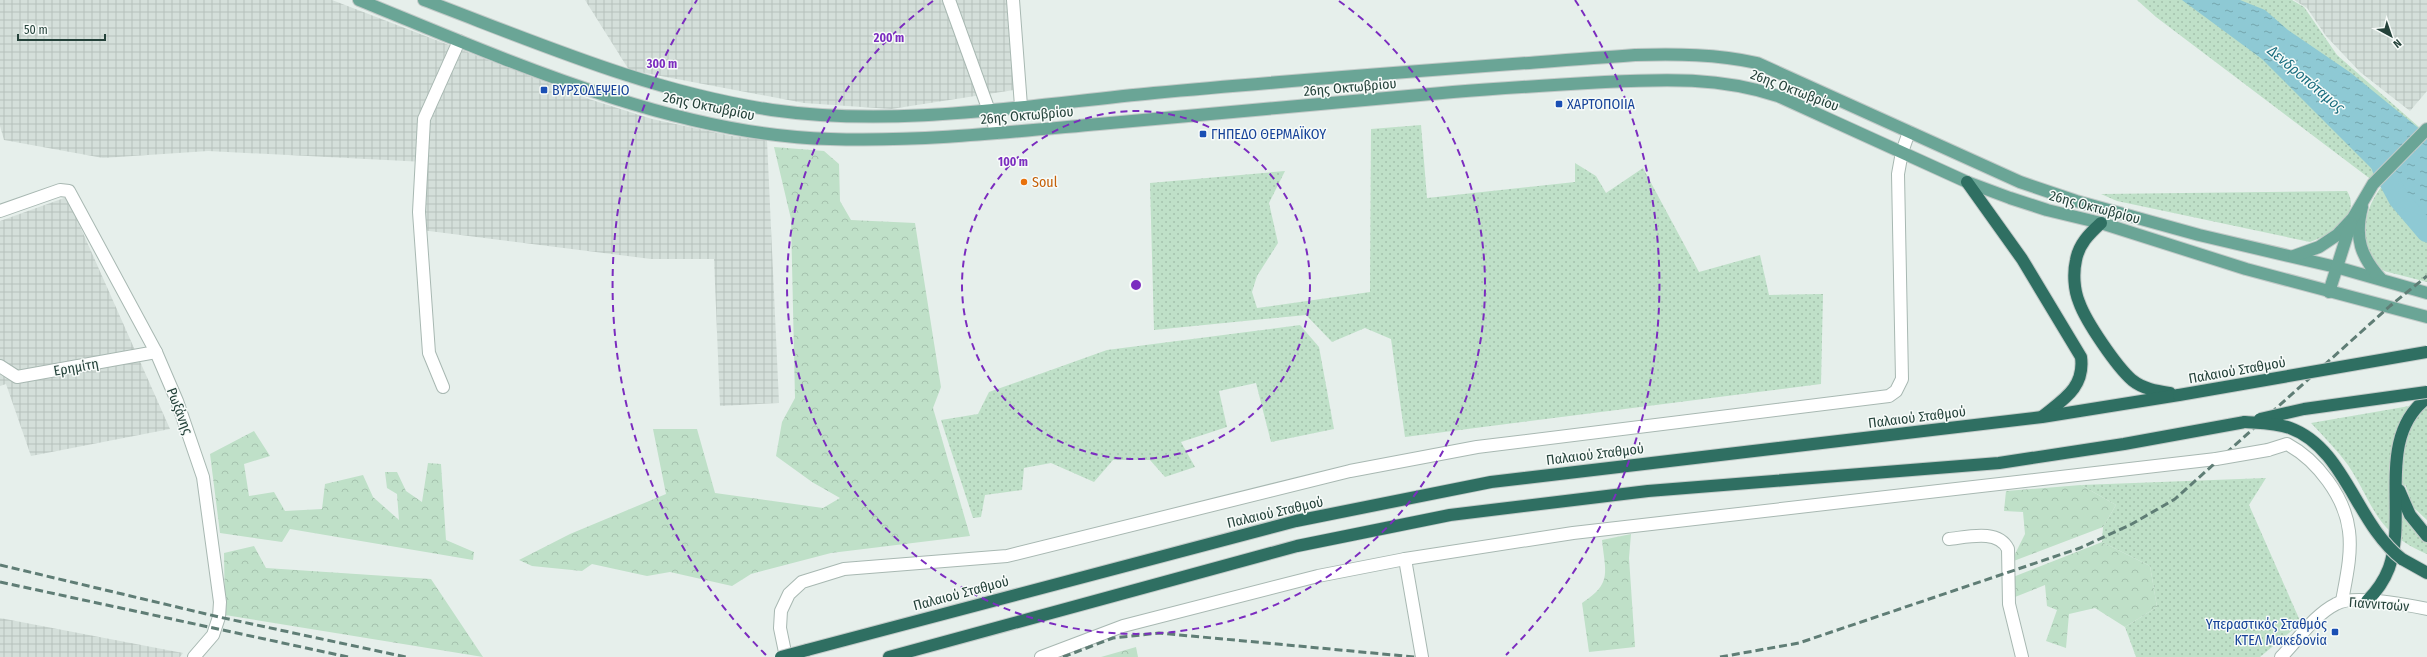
<svg xmlns="http://www.w3.org/2000/svg" width="2427" height="657" font-family="'Fira Sans Condensed',sans-serif">
  <style>
    .industrial { fill: url(#industrial-grid) }
    .grass { fill: url(#grass-dots) }
    .forest { fill: url(#forest-crowns) }
    .water { fill: url(#water-ripples) }
    .lines { fill: none; stroke-linecap: round; stroke-linejoin: round }
    .river { stroke: #8ec9d4; stroke-width: 21 }
    .minor-casing { stroke: #a8b8b2; stroke-width: 14 }
    .major-casing { stroke: #c2cac8; stroke-width: 14 }
    .highway-casing { stroke: #c2cac8; stroke-width: 14 }
    .minor { stroke: #fff; stroke-width: 12 }
    .major { stroke: #6aa596; stroke-width: 12 }
    .highway { stroke: #2f6f62; stroke-width: 12 }
    .rail { stroke: #5f7d75; stroke-width: 3; stroke-dasharray: 8 4; stroke-linecap: butt }
    .minor-bridge-casing { stroke: #a8b8b2; stroke-width: 14; stroke-linecap: butt }
    .highway-bridge-casing { stroke: #c2cac8; stroke-width: 14; stroke-linecap: butt }
    .minor-bridge { stroke: #fff; stroke-width: 12 }
    .highway-bridge { stroke: #2f6f62; stroke-width: 12 }
    .ring { fill: none; stroke: #7b2cbf; stroke-width: 2; stroke-dasharray: 7 5 }
    .transit-dot { fill: #1a4fb4; stroke: #f7fbf9; stroke-width: 1.5 }
    .food-dot { fill: #e8710a; stroke: #f7fbf9; stroke-width: 1.5 }
    .labels { text-anchor: middle; stroke-width: 3; stroke-linejoin: round; paint-order: stroke }
    .street-label { font-size: 14px; fill: #24423a; stroke: #f7fbf9 }
    .transit-label { font-size: 14px; fill: #164399; stroke: #f7fbf9; text-anchor: start }
    .food-label { font-size: 14px; fill: #c56008; stroke: #f7fbf9; text-anchor: start }
    .water-label { font-size: 15px; font-style: italic; fill: #1c6f80; stroke: #f7fbf9 }
    .centre { fill: #7b2cbf; stroke: #f7fbf9; stroke-width: 2 }
    .ring-label { font-size: 12px; text-anchor: middle; font-weight: bold; fill: #7b2cbf; stroke: #f7fbf9; stroke-width: 3; stroke-linejoin: round; paint-order: stroke }
  </style>
  <defs>
    <pattern id="industrial-grid" width="8" height="8" patternUnits="userSpaceOnUse"><rect width="8" height="8" fill="#d4dfda"/><path d="M0 4h8M4 0v8" fill="none" stroke="#b6c1bc"/></pattern>
    <pattern id="grass-dots" width="8" height="8" patternUnits="userSpaceOnUse"><rect width="8" height="8" fill="#bfe0c8"/><path d="M2 2h.1M6 6h.1" fill="none" stroke="#a4c1ad" stroke-width="1.8" stroke-linecap="round"/></pattern>
    <pattern id="forest-crowns" width="20" height="18" patternUnits="userSpaceOnUse"><rect width="20" height="18" fill="#bfe0c8"/><path d="M2 6a3 3 0 1 1 6 0M12 15a3 3 0 1 1 6 0" fill="none" stroke="#a4c1ad"/></pattern>
    <pattern id="water-ripples" width="26" height="14" patternUnits="userSpaceOnUse"><rect width="26" height="14" fill="#8ec9d4"/><path d="M2 4q2-2 4 0t4 0M15 11q2-2 4 0t4 0" fill="none" stroke="#74a5ad"/></pattern>
  </defs>
  <rect width="100%" height="100%" fill="#e6efeb"/>
  <!-- industrial -->
  <g class="industrial">
    <polygon points="0,0 332,0 589,99 652,119 732,136 767,140 779,403 720,406 714,259 651,259 421,230 425,162 208,151 103,158 4,140 0,126"/>
    <polygon points="585,0 1010,0 1014,90 891,109 804,103 629,70"/>
    <polygon points="2294,0 2427,0 2427,91 2410,111 2360,72 2326,36 2307,8"/>
    <polygon points="67,197 170,429 31,456 6,384 0,386 0,221"/>
    <polygon points="0,618 183,653 180,657 0,657"/>
  </g>
  <!-- grass -->
  <g class="grass">
    <path d="M2137,0H2292L2304,7L2337,55L2427,134V282L2384,271L2368,256C2363,228 2364,211 2381,187L2156,17Z"/>
    <polygon points="1421,125 1427,198 1575,182 1575,163 1596,176 1606,193 1643,168 1699,272 1760,255 1769,295 1823,294 1821,384 1405,437 1391,339 1365,328 1332,342 1306,315 1154,330 1150,183 1285,171 1269,203 1278,243 1257,276 1252,292 1257,308 1370,292 1371,129"/>
    <path d="M2347,191C2362,215 2330,236 2310,242L2117,201L2101,194Z"/>
    <polygon points="1300,325 1319,347 1334,429 1271,442 1256,383 1219,391 1227,427 1181,442 1195,467 1165,477 1150,460 1113,460 1094,482 1051,463 1024,468 1022,490 985,495 981,517 973,518 941,420 978,414 989,392 1107,350"/>
    <path d="M2427,403V520L2413,507L2405,484L2400,513L2427,542V554C2374,531 2376,508 2348,465C2337,450 2324,437 2311,423Z"/>
    <polygon points="2266,478 2249,505 2301,623 2260,657 2136,657 2125,627 2157,607 2150,566 2102,542 2103,527 2116,505 2081,485"/>
  </g>
  <!-- forest -->
  <g class="forest">
    <polygon points="774,147 824,151 839,164 840,201 851,220 915,223 941,387 933,408 970,536 831,553 751,574 732,586 670,572 647,576 592,564 582,571 532,566 519,560 570,534 666,494 653,429 697,429 715,493 823,508 840,498 812,482 776,456 782,422 795,398 791,219"/>
    <polygon points="254,431 270,456 244,464 249,496 274,492 285,511 322,509 325,484 363,475 373,497 399,520 397,494 387,488 385,472 397,472 406,491 422,502 428,463 441,464 446,540 474,552 473,560 290,529 282,542 220,533 210,454"/>
    <polygon points="2081,485 2116,505 2103,527 2011,562 2025,534 2023,512 2004,511 2006,491"/>
    <path d="M1631,534L1629,558L1635,647L1589,652L1582,603C1613,583 1605,572 1602,540Z"/>
    <polygon points="2102,542 2150,566 2157,607 2125,627 2095,608 2069,614 2066,648 2046,641 2057,610 2047,606 2045,585 2015,597 2013,577"/>
    <polygon points="254,546 266,568 431,579 483,657 225,615 224,553"/>
    <polygon points="1136,647 1138,657 1101,657"/>
  </g>
  <!-- water -->
  <polygon class="water" points="2182,0 2240,0 2265,10 2288,30 2351,73 2427,135 2427,230 2411,208 2262,59"/>
  <g class="lines">
    <!-- river -->
    <polyline class="river" points="2382,167 2399,199 2427,232"/>
    <!-- minor casing -->
    <g class="minor-casing">
      <g id="minor">
        <polyline points="949,0 997,133"/>
        <polyline points="1013,0 1021,106"/>
        <polyline points="0,211 60,190 69,191 156,352 177,401 203,477 220,602 219,617 213,635 194,657"/>
        <polyline points="0,366 17,377 156,352"/>
        <polyline points="443,387 429,353 419,212 424,119 459,41"/>
        <path d="M2268,450L2287,444C2317,460 2345,497 2349,531C2352,554 2346,579 2342,601"/>
        <path d="M1949,539C1968,537 1998,529 2008,549L2009,604L2022,657"/>
        <polyline points="1405,559 1422,657"/>
        <polyline points="786,657 780,628 781,611 789,594 802,582 844,569 1007,556 1350,471 1477,447 1889,396 1896,391 1902,379 1898,174 1902,152 1909,132"/>
        <polyline points="1041,657 1123,626 1318,576 1405,559 1573,533 2216,459"/>
        <path d="M2281,657C2298,640 2314,615 2336,604C2353,594 2408,605 2427,609"/>
      </g>
    </g>
    <!-- major casing -->
    <g class="major-casing">
      <g id="major">
        <path d="M359,0C504,59 672,135 830,139C920,142 1010,132 1099,124C1217,113 1335,103 1453,92C1504,88 1554,85 1605,82C1665,79 1720,77 1778,96L1967,182L2010,198L2047,210L2101,223L2246,269L2427,317"/>
        <path d="M424,0C538,43 650,92 772,110C898,128 1028,105 1154,93C1314,78 1475,67 1635,55C1677,54 1716,54 1757,63L2020,182L2076,201L2199,235L2336,267L2427,293"/>
        <path d="M2362,207C2354,238 2361,257 2381,279"/>
        <polyline points="2294,256 2319,247 2337,235 2353,218 2373,184 2427,129"/>
        <polyline points="2329,292 2351,223"/>
      </g>
    </g>
    <!-- highway casing -->
    <g class="highway-casing">
      <g id="highway">
        <path d="M1967,182L2022,259L2081,357C2085,387 2064,399 2043,416"/>
        <path d="M2101,223C2089,234 2079,244 2076,260C2073,273 2074,290 2079,302C2086,322 2117,367 2132,380C2143,389 2157,391 2170,393"/>
        <polyline points="2399,490 2410,515 2427,536"/>
        <polyline points="2402,559 2427,573"/>
        <path d="M2367,601C2377,591 2384,581 2389,568C2408,514 2375,438 2427,398"/>
        <polyline points="807,650 1296,521 1491,482 2042,417 2179,395"/>
        <polyline points="889,657 1297,546 1450,515 1648,491 1999,463 2124,444 2245,422"/>
      </g>
    </g>
    <!-- minor -->
    <use href="#minor" class="minor"/>
    <!-- major -->
    <use href="#major" class="major"/>
    <!-- highway -->
    <use href="#highway" class="highway"/>
    <!-- rail -->
    <g class="rail">
      <polyline points="0,565 219,617 406,657"/>
      <polyline points="0,582 348,657"/>
      <polyline points="1063,657 1113,638 1159,633 1415,657"/>
      <polyline points="1720,657 1799,643 2080,548 2130,525 2175,499 2390,306 2427,276"/>
    </g>
    <!-- minor-bridge casing -->
    <g class="minor-bridge-casing">
      <polyline id="minor-bridge" points="2216,459 2268,450"/>
    </g>
    <!-- highway-bridge casing -->
    <g class="highway-bridge-casing">
      <g id="highway-bridge">
        <polyline points="2179,395 2427,352"/>
        <polyline points="2260,419 2304,409 2427,392"/>
        <path d="M2245,422C2260,423 2276,423 2290,428C2345,448 2356,524 2402,559"/>
        <polyline points="781,657 807,650"/>
      </g>
    </g>
    <!-- minor-bridge -->
    <use href="#minor-bridge" class="minor-bridge"/>
    <!-- highway-bridge -->
    <use href="#highway-bridge" class="highway-bridge"/>
  </g>
  <!-- distance rings -->
  <g class="ring">
    <circle cx="1136" cy="285" r="174"/>
    <path d="M1339 1A349 349 0 1 1 933 1"/>
    <path d="M766 655A523 523 0 0 1 697 0M1575 0A523 523 0 0 1 1506 655"/>
  </g>
  <!-- markers -->
  <g class="transit-dot">
    <rect x="540" y="86" width="8" height="8" rx="2"/>
    <rect x="1555" y="100" width="8" height="8" rx="2"/>
    <rect x="1199" y="130" width="8" height="8" rx="2"/>
    <rect x="2331" y="628" width="8" height="8" rx="2"/>
  </g>
  <circle class="food-dot" cx="1024" cy="182" r="4"/>
  <g class="labels">
    <!-- street labels -->
    <g class="street-label">
      <text transform="translate(1350 87) rotate(-5)" y="5">26ης Οκτωβρίου</text>
      <text transform="translate(1795 90) rotate(21)" y="5">26ης Οκτωβρίου</text>
      <text transform="translate(709 106) rotate(12)" y="5">26ης Οκτωβρίου</text>
      <text transform="translate(1027 115) rotate(-5)" y="5">26ης Οκτωβρίου</text>
      <text transform="translate(2095 207) rotate(15)" y="5">26ης Οκτωβρίου</text>
      <text transform="translate(76 367) rotate(-10)" y="5">Ερημίτη</text>
      <text transform="translate(2237 370) rotate(-10)" y="5">Παλαιού Σταθμού</text>
      <text transform="translate(180 411) rotate(69)" y="5">Ρωξάνης</text>
      <text transform="translate(1917 417) rotate(-7)" y="5">Παλαιού Σταθμού</text>
      <text transform="translate(1595 454) rotate(-7)" y="5">Παλαιού Σταθμού</text>
      <text transform="translate(1275 512) rotate(-13)" y="5">Παλαιού Σταθμού</text>
      <text transform="translate(961 593) rotate(-15)" y="5">Παλαιού Σταθμού</text>
      <text transform="translate(2379 604) rotate(4)" y="5">Γιαννιτσών</text>
    </g>
    <!-- transit labels -->
    <g class="transit-label">
      <text x="552" y="95">ΒΥΡΣΟΔΕΨΕΙΟ</text>
      <text x="1567" y="109">ΧΑΡΤΟΠΟΙΙΑ</text>
      <text x="1211" y="139">ΓΗΠΕΔΟ ΘΕΡΜΑΪΚΟΥ</text>
      <text x="2327" y="629" text-anchor="end">Υπεραστικός Σταθμός<tspan x="2327" dy="16">ΚΤΕΛ Μακεδονία</tspan></text>
    </g>
    <!-- food labels -->
    <g class="food-label">
      <text x="1032" y="187">Soul</text>
    </g>
    <!-- water labels -->
    <g class="water-label">
      <text transform="translate(2306 79) rotate(40)" y="5">Δενδροπόταμος</text>
    </g>
  </g>
  <circle cx="1136" cy="285" r="6" class="centre"/>
  <g class="ring-label">
    <text x="889" y="42">200 m</text>
    <text x="662" y="68">300 m</text>
    <text x="1013" y="166">100 m</text>
  </g>
  <!-- north arrow -->
  <g transform="translate(2391 36) rotate(140)" stroke="#f7fbf9" stroke-width="3" paint-order="stroke">
  <path d="M0-3L7 15L0 10L-7 15Z" fill="#24423a"/>
  <text y="-6" font-size="11" font-weight="bold" text-anchor="middle" fill="#24423a">N</text>
  </g>
  <!-- scale -->
  <path d="M18 34v6h87v-6" fill="none" stroke="#24423a" stroke-width="2"/>
  <text x="24" y="34" font-size="12" fill="#24423a" stroke="#f7fbf9" stroke-width="3" paint-order="stroke">50 m</text>
</svg>
